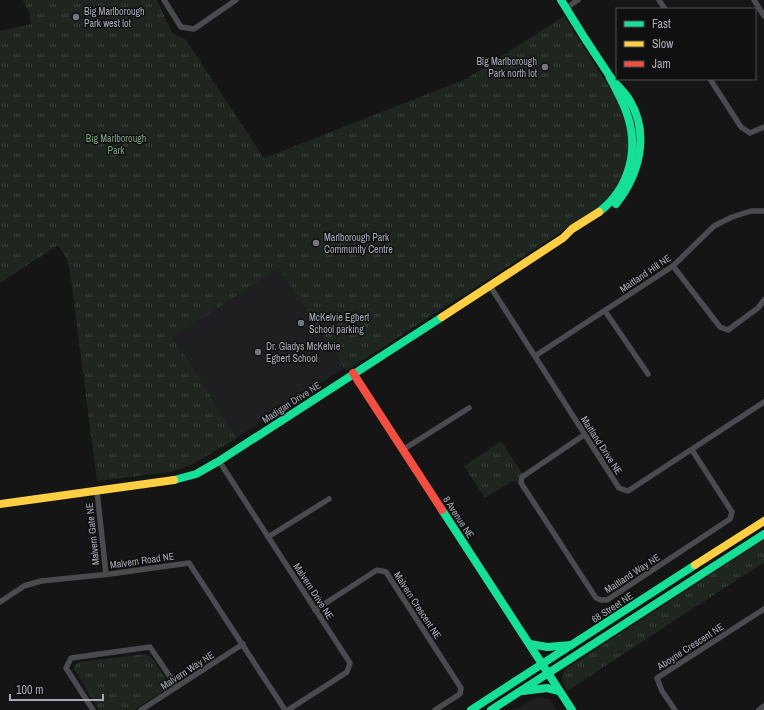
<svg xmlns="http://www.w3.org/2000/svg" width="764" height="710" font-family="'Archivo Narrow',sans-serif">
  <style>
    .built { fill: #1f1f21 }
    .park { fill: url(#park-tufts) }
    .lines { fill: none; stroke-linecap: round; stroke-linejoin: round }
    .street { stroke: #4a4b4e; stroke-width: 5.5 }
    .fast { stroke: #16e098; stroke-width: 8 }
    .slow { stroke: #ffcf43; stroke-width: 8 }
    .jam { stroke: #f24e42; stroke-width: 8 }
    .poi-dot { fill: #74767e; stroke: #101011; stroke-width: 1.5 }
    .labels { text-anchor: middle; stroke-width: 3; stroke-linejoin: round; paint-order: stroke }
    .poi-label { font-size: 10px; fill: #a7aab6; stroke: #101011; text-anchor: start }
    .park-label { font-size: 10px; fill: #7ea182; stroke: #101011 }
    .street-label { font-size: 10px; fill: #a7aab6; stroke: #101011 }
  </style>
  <defs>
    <pattern id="park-tufts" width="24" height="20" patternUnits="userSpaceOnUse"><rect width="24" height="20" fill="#1f2620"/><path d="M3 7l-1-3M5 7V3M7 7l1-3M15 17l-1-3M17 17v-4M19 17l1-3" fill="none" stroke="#3d433e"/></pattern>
  </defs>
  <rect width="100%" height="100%" fill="#151516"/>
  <!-- built -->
  <g class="built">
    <polygon points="279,267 344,368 237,438 173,337"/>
    <polygon points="538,697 549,699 557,710 513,710"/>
  </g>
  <!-- park -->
  <g class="park">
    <polygon points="23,0 157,0 172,33 186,40 264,158 466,79 564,16 623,109 628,121 631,147 625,176 610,198 598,208 346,371 279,268 173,337 237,438 191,465 170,472 97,481 71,279 67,259 58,245 0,283 0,31 31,24 29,12"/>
    <polygon points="501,441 524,476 521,483 513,481 485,498 464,466"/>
    <path d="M764,540V562L567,691C563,683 559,675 567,668Z"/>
    <polygon points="144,654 149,655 152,658 167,681 167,686 163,691 134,710 99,710 74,669 75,665 80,662"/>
  </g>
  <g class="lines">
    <!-- street -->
    <g class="street">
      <polyline points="164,0 181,27 194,29 236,0"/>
      <polyline points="659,0 665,9"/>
      <polyline points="754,0 764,16"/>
      <polyline points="566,8 578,0"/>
      <polyline points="710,79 741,127 750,133 764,127"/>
      <polyline points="673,266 720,327 728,330 758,308 764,300"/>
      <polyline points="490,286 619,488 628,491 764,402"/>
      <polyline points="605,311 648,374"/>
      <polyline points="535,356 673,266 714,226 732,217 751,211 764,211"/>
      <polyline points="584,435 522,477 521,483 596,598 601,600 607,600 730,519 732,512 692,450"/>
      <polyline points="404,449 469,408"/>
      <polyline points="219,461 350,663 347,672 288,710"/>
      <polyline points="97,491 106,574"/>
      <polyline points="268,537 329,499"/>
      <polyline points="0,602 24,586 41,581 110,574 189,563 285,710"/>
      <polyline points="315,610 377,570 386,572 461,688 460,694 435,710"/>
      <polyline points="93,710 66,668 71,658 150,647 177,687"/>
      <polyline points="141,710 243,644"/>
      <polyline points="675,710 662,691 657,678 764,609"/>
      <polyline points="759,710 764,706"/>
    </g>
    <!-- fast -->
    <g class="fast">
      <path d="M561,0C576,25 592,50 609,75C615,84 625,92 630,101C650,135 639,175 616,204"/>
      <path d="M599,212C630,188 640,148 626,111C622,100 616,89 610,78"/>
      <polyline points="174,480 196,474 219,461 442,317"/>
      <polyline points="442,510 572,710"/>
      <polyline points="530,644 547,647 571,645"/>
      <polyline points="523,691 547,688 559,691"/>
      <polyline points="471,710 695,565"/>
      <polyline points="491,710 764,534"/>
    </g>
    <!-- slow -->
    <g class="slow">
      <polyline points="442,317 563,238 572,229 599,212"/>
      <polyline points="0,504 174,480"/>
      <polyline points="695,565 764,521"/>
    </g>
    <!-- jam -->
    <polyline class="jam" points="353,373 442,510"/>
  </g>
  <!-- markers -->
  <g class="poi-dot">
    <circle cx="76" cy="17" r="4"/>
    <circle cx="545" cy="67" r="4"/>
    <circle cx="316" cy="243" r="4"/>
    <circle cx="301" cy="323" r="4"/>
    <circle cx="258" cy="352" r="4"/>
  </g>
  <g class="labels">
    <!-- poi labels -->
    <g class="poi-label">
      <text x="84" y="15">Big Marlborough<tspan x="84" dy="12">Park west lot</tspan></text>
      <text x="537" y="65" text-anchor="end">Big Marlborough<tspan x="537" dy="12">Park north lot</tspan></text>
      <text x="324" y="241">Marlborough Park<tspan x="324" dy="12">Community Centre</tspan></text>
      <text x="309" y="321">McKelvie Egbert<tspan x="309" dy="12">School parking</tspan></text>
      <text x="266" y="350">Dr. Gladys McKelvie<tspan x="266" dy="12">Egbert School</tspan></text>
    </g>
    <!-- park labels -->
    <g class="park-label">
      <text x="116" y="142">Big Marlborough<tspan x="116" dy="12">Park</tspan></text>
    </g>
    <!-- street labels -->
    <g class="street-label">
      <text transform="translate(645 273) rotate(-34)" y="4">Maitland Hill NE</text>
      <text transform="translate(291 402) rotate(-33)" y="4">Madigan Drive NE</text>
      <text transform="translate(602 445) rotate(57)" y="4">Maitland Drive NE</text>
      <text transform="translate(459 517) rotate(57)" y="4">8 Avenue NE</text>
      <text transform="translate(92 534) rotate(-96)" y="4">Malvern Gate NE</text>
      <text transform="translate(142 560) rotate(-8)" y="4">Malvern Road NE</text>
      <text transform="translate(632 573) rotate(-33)" y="4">Maitland Way NE</text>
      <text transform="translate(314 591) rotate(57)" y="4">Malvern Drive NE</text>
      <text transform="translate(418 605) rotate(57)" y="4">Malvern Crescent NE</text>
      <text transform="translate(612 607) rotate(-33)" y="4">68 Street NE</text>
      <text transform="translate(690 646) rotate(-33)" y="4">Aboyne Crescent NE</text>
      <text transform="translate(187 670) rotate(-33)" y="4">Malvern Way NE</text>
    </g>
  </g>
  <!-- legend -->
  <rect x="616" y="8" width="140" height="72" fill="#101011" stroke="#4c4e53"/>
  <rect x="624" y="21" width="20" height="6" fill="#16e098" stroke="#4c4e53"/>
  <text x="652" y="28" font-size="12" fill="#a7aab6">Fast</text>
  <rect x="624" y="41" width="20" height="6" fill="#ffcf43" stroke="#4c4e53"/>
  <text x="652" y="48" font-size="12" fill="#a7aab6">Slow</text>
  <rect x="624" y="61" width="20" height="6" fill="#f24e42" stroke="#4c4e53"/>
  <text x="652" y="68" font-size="12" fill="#a7aab6">Jam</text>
  <!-- scale -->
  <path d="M10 694v6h93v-6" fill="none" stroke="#a7aab6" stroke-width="2"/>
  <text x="16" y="694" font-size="12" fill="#a7aab6" stroke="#101011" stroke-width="3" paint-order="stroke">100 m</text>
</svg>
